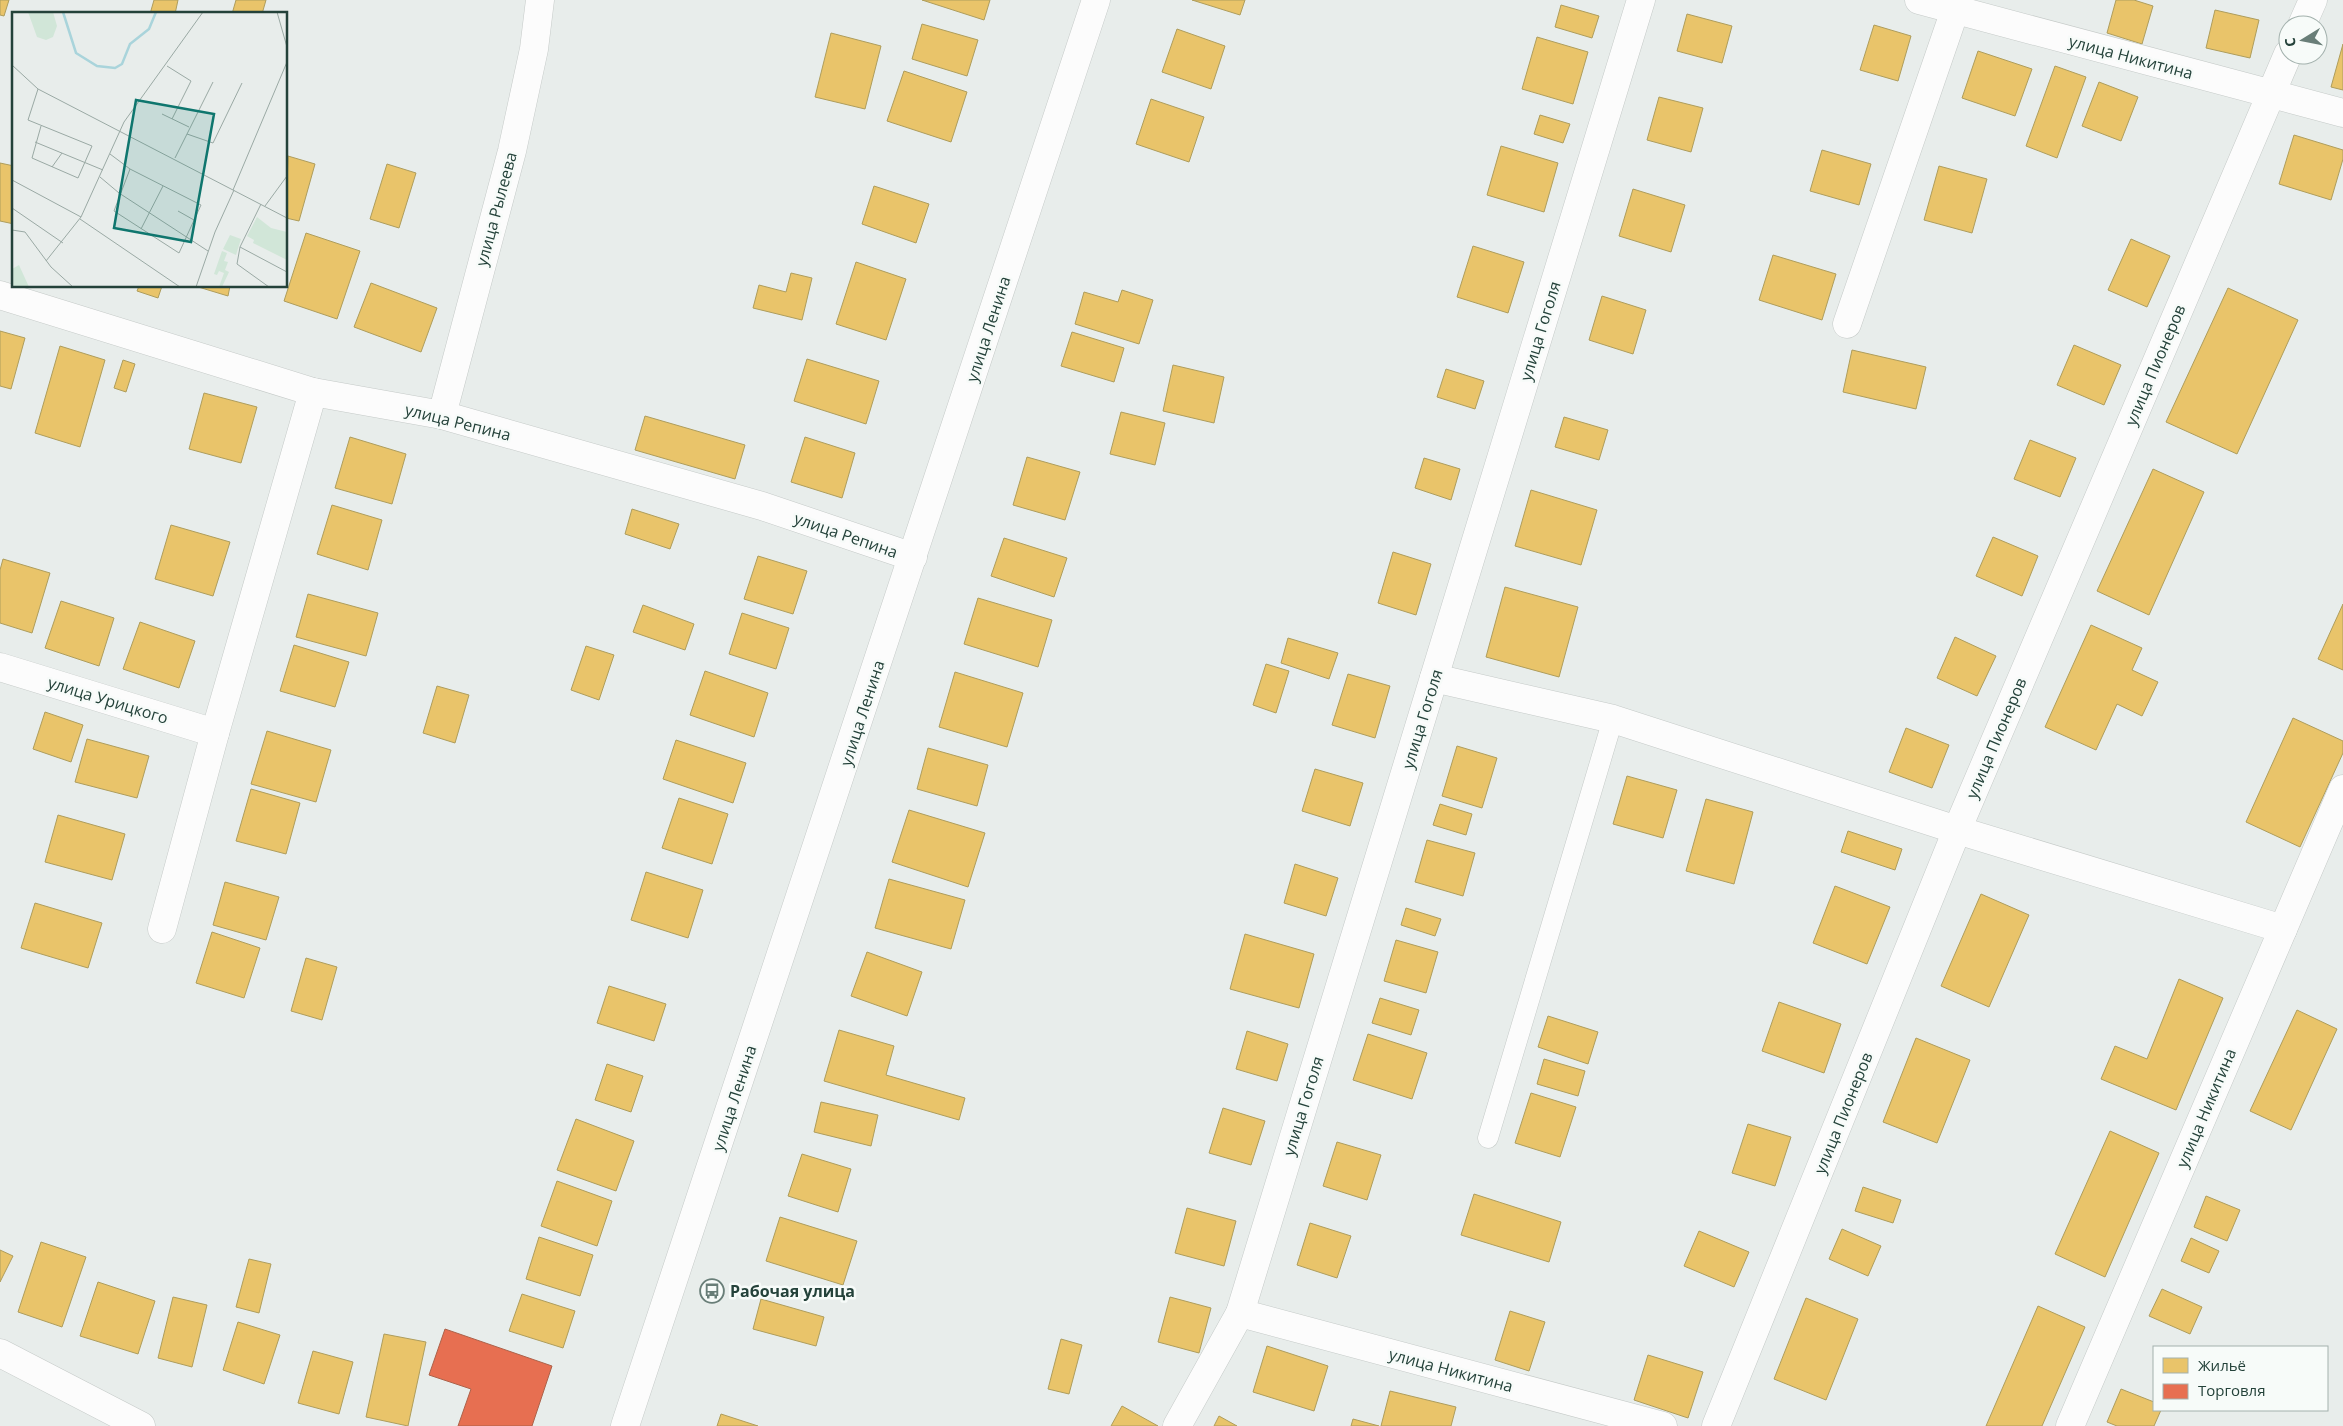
<svg xmlns="http://www.w3.org/2000/svg" width="2343" height="1426" font-family="'Open Sans',sans-serif">
  <style>
    .homes { fill: #e9c46a; stroke: #ae9d5c }
    .shops { fill: #e76f51; stroke: #ac624a }
    .lines { fill: none; stroke-linecap: round; stroke-linejoin: round }
    .service-casing { stroke: #c5cac8; stroke-width: 21 }
    .minor-casing { stroke: #c5cac8; stroke-width: 29 }
    .tertiary-casing { stroke: #c5cac8; stroke-width: 29 }
    .service { stroke: #fcfcfc; stroke-width: 20 }
    .minor { stroke: #fcfcfc; stroke-width: 28 }
    .tertiary { stroke: #fcfcfc; stroke-width: 28 }
    .labels { text-anchor: middle; stroke-width: 5; stroke-linejoin: round; paint-order: stroke }
    .street-label { font-size: 16px; fill: #24423a; stroke: #f7fbf9 }
    .poi-label { font-size: 16px; font-weight: bold; fill: #24423a; stroke: #f7fbf9; text-anchor: start }
    .inset-river { fill: none; stroke: #a9d4db; stroke-width: 2.5 }
    .inset-road { fill: none; stroke: #9aa9a4; stroke-width: 1 }
    .view { fill: #0f766e; fill-opacity: 0.15; stroke: #0f766e; stroke-width: 2.5 }
    .inset-edge { fill: none; stroke: #24423a; stroke-width: 2.5 }
  </style>
  <rect width="100%" height="100%" fill="#e8edeb"/>
  <!-- homes -->
  <g class="homes">
    <polygon points="0,0 9,0 4,16 0,15"/>
    <polygon points="154,0 178,0 175,14 150,14"/>
    <polygon points="236,0 266,0 262,14 232,14"/>
    <polygon points="922,0 990,0 984,20"/>
    <polygon points="1192,0 1245,0 1240,15"/>
    <polygon points="2116,0 2134,0 2153,6 2142,44 2107,33"/>
    <polygon points="1561,5 1599,16 1592,38 1555,27"/>
    <polygon points="2215,10 2259,20 2250,58 2206,48"/>
    <polygon points="1687,14 1732,26 1722,63 1677,51"/>
    <polygon points="922,24 978,40 967,76 912,59"/>
    <polygon points="1874,25 1911,36 1898,81 1860,70"/>
    <polygon points="1177,29 1225,46 1211,89 1162,72"/>
    <polygon points="831,33 881,46 865,109 815,97"/>
    <polygon points="1537,37 1588,52 1573,104 1522,89"/>
    <polygon points="2343,44 2343,90 2331,87"/>
    <polygon points="1978,51 2032,69 2015,116 1962,98"/>
    <polygon points="2055,66 2086,77 2057,158 2026,146"/>
    <polygon points="904,71 967,92 951,142 887,121"/>
    <polygon points="2099,82 2138,97 2121,141 2082,126"/>
    <polygon points="1659,97 1703,108 1691,152 1647,140"/>
    <polygon points="1151,99 1204,117 1189,162 1136,144"/>
    <polygon points="1540,115 1570,124 1563,143 1534,134"/>
    <polygon points="2294,135 2343,150 2343,159 2331,200 2279,184"/>
    <polygon points="1501,146 1558,163 1544,212 1487,195"/>
    <polygon points="1822,150 1871,164 1859,205 1810,191"/>
    <polygon points="288,156 315,164 299,221 286,218"/>
    <polygon points="0,163 14,166 14,224 0,221"/>
    <polygon points="387,164 416,173 399,228 370,219"/>
    <polygon points="1939,166 1987,179 1972,233 1924,220"/>
    <polygon points="874,186 929,204 916,243 862,224"/>
    <polygon points="1633,189 1685,205 1671,252 1619,236"/>
    <polygon points="306,233 360,251 337,319 284,301"/>
    <polygon points="2131,239 2170,256 2147,307 2108,290"/>
    <polygon points="1473,246 1524,262 1508,313 1457,297"/>
    <polygon points="1773,255 1836,274 1822,320 1759,300"/>
    <polygon points="856,262 906,279 886,340 836,324"/>
    <polygon points="791,273 812,278 802,320 753,308 759,285 786,292"/>
    <polygon points="371,283 437,308 421,352 354,327"/>
    <polygon points="139,286 162,286 158,298 137,291"/>
    <polygon points="195,286 230,286 228,296"/>
    <polygon points="2228,288 2298,320 2237,454 2166,422"/>
    <polygon points="1122,290 1153,300 1139,344 1075,324 1084,292 1118,302"/>
    <polygon points="1602,296 1646,310 1633,354 1589,340"/>
    <polygon points="0,331 25,338 11,389 0,386"/>
    <polygon points="1072,332 1124,348 1114,382 1061,366"/>
    <polygon points="2074,345 2121,365 2104,405 2057,385"/>
    <polygon points="60,346 105,360 80,447 35,433"/>
    <polygon points="1852,350 1926,367 1916,409 1843,392"/>
    <polygon points="807,359 879,381 866,424 794,401"/>
    <polygon points="123,360 135,364 126,392 114,388"/>
    <polygon points="1173,365 1224,377 1214,423 1163,411"/>
    <polygon points="1446,369 1484,381 1475,409 1437,397"/>
    <polygon points="204,393 257,407 241,463 189,449"/>
    <polygon points="1121,412 1165,423 1155,465 1110,454"/>
    <polygon points="645,416 745,445 735,479 635,450"/>
    <polygon points="1564,417 1608,430 1599,460 1555,447"/>
    <polygon points="350,437 406,454 392,504 335,488"/>
    <polygon points="805,437 855,453 842,498 791,482"/>
    <polygon points="2030,440 2076,458 2060,497 2014,479"/>
    <polygon points="1027,457 1080,472 1065,520 1013,505"/>
    <polygon points="1424,458 1460,469 1451,500 1415,488"/>
    <polygon points="2153,469 2204,492 2149,615 2097,591"/>
    <polygon points="1531,490 1597,510 1581,565 1515,546"/>
    <polygon points="332,505 382,520 368,570 317,554"/>
    <polygon points="632,509 679,524 670,549 625,534"/>
    <polygon points="171,525 230,542 213,596 155,579"/>
    <polygon points="1993,537 2038,556 2022,596 1976,576"/>
    <polygon points="1004,538 1067,558 1054,597 991,576"/>
    <polygon points="1393,552 1431,564 1416,615 1378,603"/>
    <polygon points="758,556 807,571 793,614 744,599"/>
    <polygon points="3,559 50,573 32,633 0,623 0,570"/>
    <polygon points="1505,587 1578,607 1559,677 1486,657"/>
    <polygon points="308,594 378,613 366,656 296,637"/>
    <polygon points="978,598 1052,620 1038,667 964,644"/>
    <polygon points="61,601 114,618 99,666 45,648"/>
    <polygon points="2343,604 2343,670 2318,659"/>
    <polygon points="643,605 694,624 685,650 633,632"/>
    <polygon points="742,613 789,628 776,669 729,654"/>
    <polygon points="140,622 195,641 179,688 123,669"/>
    <polygon points="2091,625 2142,648 2132,670 2158,682 2142,716 2117,704 2096,750 2045,727"/>
    <polygon points="1955,637 1996,656 1977,696 1937,678"/>
    <polygon points="1288,638 1338,653 1329,679 1281,663"/>
    <polygon points="294,645 349,662 335,707 280,691"/>
    <polygon points="586,646 614,655 599,700 571,690"/>
    <polygon points="1266,664 1289,671 1276,713 1253,705"/>
    <polygon points="705,671 768,693 754,737 690,715"/>
    <polygon points="955,672 1023,693 1007,747 939,727"/>
    <polygon points="1348,674 1390,686 1375,738 1332,725"/>
    <polygon points="437,686 469,695 455,743 423,733"/>
    <polygon points="45,712 83,725 71,762 33,749"/>
    <polygon points="2293,718 2343,741 2343,753 2300,847 2246,822"/>
    <polygon points="1906,728 1949,745 1932,788 1889,772"/>
    <polygon points="267,731 331,750 316,802 251,784"/>
    <polygon points="87,739 149,756 137,798 75,782"/>
    <polygon points="676,740 746,763 733,803 663,779"/>
    <polygon points="1457,746 1497,758 1482,808 1442,796"/>
    <polygon points="928,748 988,765 977,806 917,789"/>
    <polygon points="1315,769 1363,783 1350,826 1302,811"/>
    <polygon points="1627,776 1677,790 1663,838 1613,824"/>
    <polygon points="251,789 300,803 286,854 236,841"/>
    <polygon points="679,798 728,814 712,864 662,848"/>
    <polygon points="1706,799 1753,812 1734,884 1686,871"/>
    <polygon points="1440,804 1472,814 1466,835 1433,825"/>
    <polygon points="909,810 985,833 968,887 892,862"/>
    <polygon points="58,815 125,834 112,880 45,862"/>
    <polygon points="1848,831 1902,849 1895,870 1841,852"/>
    <polygon points="1427,840 1475,853 1463,896 1415,882"/>
    <polygon points="1295,864 1338,878 1326,916 1284,903"/>
    <polygon points="646,872 703,890 688,938 631,920"/>
    <polygon points="889,879 965,900 951,949 875,928"/>
    <polygon points="225,882 279,897 266,940 213,925"/>
    <polygon points="1835,886 1890,907 1867,964 1813,943"/>
    <polygon points="1981,894 2029,915 1989,1007 1941,986"/>
    <polygon points="35,903 102,923 88,968 21,948"/>
    <polygon points="1406,908 1441,919 1435,936 1401,925"/>
    <polygon points="212,932 260,948 244,998 196,983"/>
    <polygon points="1245,934 1314,954 1299,1008 1230,989"/>
    <polygon points="1396,940 1438,952 1426,993 1384,981"/>
    <polygon points="867,952 922,972 907,1016 851,996"/>
    <polygon points="306,958 337,967 322,1020 291,1011"/>
    <polygon points="2179,979 2223,998 2176,1110 2101,1079 2115,1046 2147,1059"/>
    <polygon points="609,986 666,1004 654,1041 597,1023"/>
    <polygon points="1380,998 1419,1010 1411,1035 1372,1023"/>
    <polygon points="1779,1002 1841,1024 1824,1073 1762,1051"/>
    <polygon points="2297,1010 2337,1029 2291,1130 2250,1111"/>
    <polygon points="1548,1016 1598,1032 1588,1064 1538,1047"/>
    <polygon points="839,1030 894,1046 886,1075 965,1098 959,1120 824,1081"/>
    <polygon points="1247,1031 1288,1044 1277,1081 1236,1069"/>
    <polygon points="1368,1034 1427,1053 1412,1099 1353,1080"/>
    <polygon points="1916,1038 1970,1060 1937,1143 1883,1122"/>
    <polygon points="1544,1059 1585,1071 1578,1096 1537,1084"/>
    <polygon points="607,1064 643,1076 631,1112 595,1100"/>
    <polygon points="1531,1093 1576,1107 1560,1157 1515,1143"/>
    <polygon points="821,1102 878,1115 871,1146 814,1132"/>
    <polygon points="1223,1108 1265,1121 1251,1165 1209,1153"/>
    <polygon points="576,1119 634,1141 616,1191 557,1170"/>
    <polygon points="1748,1124 1791,1137 1775,1186 1732,1173"/>
    <polygon points="2110,1131 2159,1153 2105,1277 2055,1254"/>
    <polygon points="1337,1142 1381,1155 1367,1200 1323,1186"/>
    <polygon points="802,1154 851,1169 838,1212 788,1196"/>
    <polygon points="557,1181 612,1201 597,1246 541,1226"/>
    <polygon points="1863,1187 1901,1200 1893,1223 1855,1211"/>
    <polygon points="1474,1194 1561,1222 1549,1262 1461,1235"/>
    <polygon points="2206,1196 2240,1210 2227,1241 2194,1227"/>
    <polygon points="1187,1208 1236,1221 1224,1266 1175,1253"/>
    <polygon points="780,1217 857,1241 843,1285 766,1261"/>
    <polygon points="1310,1223 1351,1236 1337,1278 1297,1265"/>
    <polygon points="1842,1229 1881,1246 1868,1276 1829,1259"/>
    <polygon points="1699,1231 1749,1252 1734,1287 1684,1266"/>
    <polygon points="539,1237 593,1255 580,1296 526,1279"/>
    <polygon points="2191,1238 2219,1251 2209,1273 2181,1261"/>
    <polygon points="41,1242 86,1257 62,1327 18,1312"/>
    <polygon points="0,1250 13,1256 0,1282"/>
    <polygon points="249,1259 271,1264 259,1313 236,1307"/>
    <polygon points="98,1282 155,1301 138,1354 80,1336"/>
    <polygon points="2162,1289 2202,1307 2190,1334 2149,1316"/>
    <polygon points="522,1294 575,1311 563,1348 509,1331"/>
    <polygon points="173,1297 207,1305 192,1367 158,1358"/>
    <polygon points="1170,1297 1211,1308 1199,1353 1158,1342"/>
    <polygon points="1806,1298 1858,1319 1826,1400 1774,1379"/>
    <polygon points="761,1299 824,1317 816,1346 753,1329"/>
    <polygon points="2038,1306 2085,1327 2042,1426 1986,1426"/>
    <polygon points="1510,1311 1545,1322 1529,1371 1495,1360"/>
    <polygon points="238,1322 280,1335 264,1384 223,1370"/>
    <polygon points="384,1334 426,1342 408,1426 366,1417"/>
    <polygon points="1061,1339 1082,1345 1069,1394 1048,1389"/>
    <polygon points="1267,1346 1328,1366 1314,1411 1253,1392"/>
    <polygon points="313,1351 353,1362 339,1414 298,1403"/>
    <polygon points="1648,1355 1703,1372 1688,1418 1634,1400"/>
    <polygon points="2121,1389 2154,1402 2154,1410 2161,1410 2154,1426 2117,1426 2107,1422"/>
    <polygon points="1390,1391 1456,1407 1451,1426 1381,1426"/>
    <polygon points="1122,1406 1158,1426 1111,1426"/>
    <polygon points="721,1414 758,1426 717,1426"/>
    <polygon points="1219,1416 1237,1426 1214,1426"/>
    <polygon points="1353,1419 1379,1426 1351,1426"/>
  </g>
  <!-- shops -->
  <polygon class="shops" points="445,1329 552,1366 532,1426 458,1426 471,1389 429,1375"/>
  <g class="lines">
    <!-- service casing -->
    <g class="service-casing">
      <polyline id="service" points="1488,1138 1613,719"/>
    </g>
    <!-- minor casing -->
    <g class="minor-casing">
      <g id="minor">
        <polyline points="1919,0 2343,113"/>
        <polyline points="2302,25 2313,0"/>
        <polyline points="0,295 313,392 442,415 762,506 913,557"/>
        <polyline points="1847,324 1955,10"/>
        <polyline points="442,415 512,151 534,49 540,0"/>
        <polyline points="0,667 215,733"/>
        <polyline points="1434,678 1613,719 1957,830 2283,929"/>
        <polyline points="162,929 215,733 313,392"/>
        <polyline points="1240,1313 1663,1426"/>
        <polyline points="0,1353 141,1426"/>
        <polyline points="1177,1426 1240,1313 1641,0"/>
        <polyline points="1716,1426 1957,830 2288,54"/>
        <polyline points="2070,1426 2343,789"/>
      </g>
    </g>
    <!-- tertiary casing -->
    <g class="tertiary-casing">
      <polyline id="tertiary" points="625,1426 1096,0"/>
    </g>
    <!-- service -->
    <use href="#service" class="service"/>
    <!-- minor -->
    <use href="#minor" class="minor"/>
    <!-- tertiary -->
    <use href="#tertiary" class="tertiary"/>
  </g>
  <!-- icons -->
  <defs>
    <g id="bus-ring" transform="scale(1.25)"><circle r="9.5" fill="#f7fbf9" stroke="#697e78" stroke-width="1.5"/><path d="M-5-6H5V4H4V6H2V4H-2V6H-4V4H-5ZM-3.5-4V0h7V-4ZM-3.5 1.2v1.5H-2V1.2ZM2 1.2v1.5H3.5V1.2Z" fill="#697e78"/></g>
  </defs>
  <g fill-rule="evenodd">
    <use href="#bus-ring" x="712" y="1291"/>
  </g>
  <g class="labels">
    <!-- street labels -->
    <g class="street-label">
      <text transform="translate(2131 57) rotate(15)" y="6">улица Никитина</text>
      <text transform="translate(496 209) rotate(-75)" y="6">улица Рылеева</text>
      <text transform="translate(988 329) rotate(-72)" y="6">улица Ленина</text>
      <text transform="translate(1540 331) rotate(-73)" y="6">улица Гоголя</text>
      <text transform="translate(2155 365) rotate(-67)" y="6">улица Пионеров</text>
      <text transform="translate(458 422) rotate(14)" y="6">улица Репина</text>
      <text transform="translate(846 535) rotate(19)" y="6">улица Репина</text>
      <text transform="translate(108 700) rotate(17)" y="6">улица Урицкого</text>
      <text transform="translate(862 713) rotate(-72)" y="6">улица Ленина</text>
      <text transform="translate(1422 719) rotate(-73)" y="6">улица Гоголя</text>
      <text transform="translate(1996 738) rotate(-67)" y="6">улица Пионеров</text>
      <text transform="translate(734 1098) rotate(-72)" y="6">улица Ленина</text>
      <text transform="translate(1303 1106) rotate(-73)" y="6">улица Гоголя</text>
      <text transform="translate(2206 1108) rotate(-67)" y="6">улица Никитина</text>
      <text transform="translate(1843 1113) rotate(-68)" y="6">улица Пионеров</text>
      <text transform="translate(1451 1370) rotate(15)" y="6">улица Никитина</text>
    </g>
    <!-- poi labels -->
    <g class="poi-label">
      <text x="730" y="1297">Рабочая улица</text>
    </g>
  </g>
  <!-- overview -->
  <g transform="translate(12 12)">
    <rect width="275" height="275" fill="#e8edeb"/>
    <path d="M16,0H41L45,14L41,25L34,28L25,25ZM245,205L259,216L275,220V248L241,231L242,228L235,224ZM218,223L229,227L224,243L211,237ZM210,239L215,241L212,249L216,250L213,258L217,260L210,275H207L212,261L207,259L205,263L202,262ZM7,253L17,275H0V257Z" fill="#d1e6d8"/>
    <path class="inset-river" d="M51,0L64,41L85,54L103,56L110,52L118,32L137,17L144,0"/>
    <path class="inset-road" d="M265,0L275,35M0,53L26,77L275,206M155,54L179,69L160,107M26,77L16,108L80,134L66,166L20,146L29,114M150,102L177,115M175,122L201,131L230,71M23,130L91,158M98,142L118,157L189,193L167,241L102,199L118,157M163,146L201,70M40,155L50,141M88,165L107,181L196,239M0,168L69,205M221,178L275,50M249,192L228,235L225,252L257,275M253,194L275,164M0,196L51,231M166,199L182,208M68,207L168,275M129,217L151,174M0,218L13,220L39,255L61,275M228,235L275,260M34,249L69,205L112,110L191,0M184,275L203,220L222,178"/>
    <path class="view" d="M124,88L202,102L179,230L102,216Z"/>
    <rect width="275" height="275" class="inset-edge"/>
  </g>
  <!-- legend -->
  <rect x="2153" y="1346" width="175" height="65" fill="#f7fbf9" stroke="#a3b1ad"/>
  <rect x="2163" y="1358" width="25" height="15" fill="#e9c46a" stroke="#a3b1ad"/>
  <text x="2198" y="1371" font-size="15" fill="#24423a">Жильё</text>
  <rect x="2163" y="1384" width="25" height="15" fill="#e76f51" stroke="#a3b1ad"/>
  <text x="2198" y="1396" font-size="15" fill="#24423a">Торговля</text>
  <!-- north arrow -->
  <g transform="translate(2303 40) rotate(260)"><circle r="24" fill="#f7fbf9" stroke="#a3b1ad"/>
  <path d="M0-4L9 19L0 12L-9 19Z" fill="#697e78"/>
  <text y="-8" font-size="14" font-weight="bold" text-anchor="middle" fill="#24423a">С</text>
  </g>
</svg>
